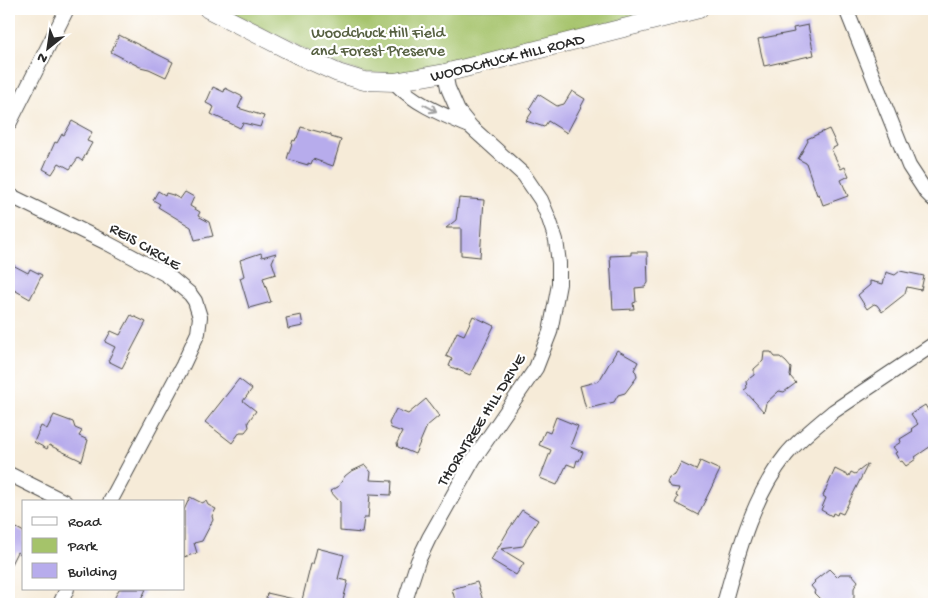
<svg xmlns="http://www.w3.org/2000/svg" width="943" height="613" font-family="'Gochi Hand',sans-serif">
  <style>
    .green { fill: #a5c36a; stroke: #68774a }
    .building { fill: #b7acec }
    .lines { fill: none; stroke-linecap: round; stroke-linejoin: round }
    .minor-casing { stroke: #494845; stroke-width: 16 }
    .tertiary-casing { stroke: #494845; stroke-width: 19 }
    .minor { stroke: #fff; stroke-width: 14 }
    .tertiary { stroke: #fff; stroke-width: 18 }
    .oneway { stroke: #a0a0a0 }
    .labels { text-anchor: middle; stroke-width: 4.5; stroke-linejoin: round; paint-order: stroke }
    .park-label { font-size: 16px; fill: #566041; stroke: #fff }
    .street-label { font-size: 16px; fill: #2b2b2b; stroke: #fff }
  </style>
  <rect width="100%" height="100%" fill="#fff"/>
  <filter id="ink" filterUnits="userSpaceOnUse"><feTurbulence type="fractalNoise" baseFrequency=".02" numOctaves="2"/><feDisplacementMap in="SourceGraphic" scale="10" xChannelSelector="R" yChannelSelector="G"/><feConvolveMatrix kernelMatrix="1 2 1 2 8 2 1 2 1" color-interpolation-filters="sRGB"/></filter>
  <filter id="wash" filterUnits="userSpaceOnUse"><feTurbulence type="fractalNoise" baseFrequency=".0096" numOctaves="4" result="noise"/><feDisplacementMap in="SourceGraphic" scale="20" xChannelSelector="R" yChannelSelector="G"/><feGaussianBlur stdDeviation="1.12" result="paint"/><feColorMatrix in="noise" values="0 0 0 0 0 0 0 0 0 0 0 0 0 0 0 0 0 1.4 0 .05"/><feComposite in="paint" operator="in"/></filter>
  <g filter="url(#wash)">
    <rect width="100%" height="100%" fill="#f6ebd8"/>
    <!-- green -->
    <polygon class="green" points="223,9 671,9 444,66 392,74 366,73 334,64"/>
    <g id="blocks">
      <!-- building -->
      <g class="building">
        <polygon points="808,25 814,55 764,66 758,39 794,32 793,28"/>
        <polygon points="119,35 173,62 166,77 149,69 140,67 111,52"/>
        <polygon points="213,87 224,92 225,88 243,97 238,108 264,116 260,127 243,123 240,128 211,114 214,107 206,103"/>
        <polygon points="572,91 585,99 567,133 548,121 544,127 526,121 532,112 529,109 538,94 557,106 564,104"/>
        <polygon points="72,121 92,132 87,141 92,143 82,161 78,158 70,169 59,163 52,174 43,169 55,142 57,143 62,134 64,135"/>
        <polygon points="301,127 331,135 331,137 341,140 333,166 313,159 311,164 308,163 308,165 287,159 293,140 295,141 296,138 297,138"/>
        <polygon points="829,129 837,146 831,149 841,169 845,167 849,176 841,180 848,196 823,205 819,194 817,195 806,163 798,159 808,141 807,139"/>
        <polygon points="158,191 165,195 166,193 173,195 180,199 185,192 194,197 190,206 200,212 198,216 209,222 213,236 195,240 191,227 158,207 160,204 153,200"/>
        <polygon points="459,198 484,200 480,257 461,255 461,228 446,228 456,220"/>
        <polygon points="631,252 647,252 648,283 645,287 635,288 636,302 633,303 634,309 613,310 610,256 631,255"/>
        <polygon points="261,253 262,257 276,253 272,262 276,274 263,278 271,302 249,308 240,278 244,276 240,260"/>
        <polygon points="9,263 28,273 30,269 42,275 30,299 9,287"/>
        <polygon points="900,271 924,276 921,290 907,287 905,294 882,312 877,305 874,304 867,309 858,295 870,285 870,281 883,284 886,272 895,275"/>
        <polygon points="131,315 146,322 122,368 108,361 115,347 105,342 111,331 120,335"/>
        <polygon points="301,315 303,326 288,329 286,318"/>
        <polygon points="473,316 494,326 470,375 449,366 452,359 446,356 457,332 464,335"/>
        <polygon points="617,350 638,362 634,370 636,372 637,377 625,393 618,395 614,402 586,409 580,386 599,381"/>
        <polygon points="764,352 771,352 775,357 780,357 786,362 791,368 790,376 796,383 784,392 779,391 766,403 764,412 744,390 747,388 746,381 754,375 754,369 763,361"/>
        <polygon points="239,379 252,389 243,401 256,411 248,422 249,427 245,432 240,432 232,443 205,422"/>
        <polygon points="426,399 439,416 427,426 415,454 398,447 397,443 402,432 391,428 389,423 396,409 408,414"/>
        <polygon points="925,405 934,420 934,444 915,457 916,459 906,466 902,461 900,462 895,453 897,452 893,447 901,442 900,439 913,431 911,429 918,424 911,414"/>
        <polygon points="54,415 73,422 75,428 82,431 79,436 88,440 82,461 49,445 47,449 34,442 41,426 47,429"/>
        <polygon points="556,417 578,426 570,447 583,452 579,461 577,460 575,467 567,464 557,485 540,478 551,450 539,445 545,431 550,433"/>
        <polygon points="700,461 720,470 698,515 675,503 678,497 676,496 679,488 670,487 667,482 669,477 675,475 681,463 696,470"/>
        <polygon points="868,464 843,514 838,512 837,515 833,513 832,516 821,510 826,498 823,496 835,469 849,476 851,472 855,474"/>
        <polygon points="365,465 371,472 370,480 392,481 391,495 370,494 368,518 364,518 362,533 340,531 340,502 330,491 338,487 345,476 350,472"/>
        <polygon points="190,497 202,503 206,501 208,505 216,509 212,516 213,520 202,541 194,543 197,553 184,557 184,510"/>
        <polygon points="522,510 538,520 526,539 526,541 523,546 501,549 524,563 516,575 491,560 509,529"/>
        <polygon points="9,524 24,532 24,556 17,552 9,568"/>
        <polygon points="317,548 344,555 338,579 348,581 342,604 301,604 311,564 313,564"/>
        <polygon points="829,569 837,577 840,574 852,574 858,581 854,588 854,598 847,604 825,604 814,593 815,591 811,586 815,582 814,581"/>
        <polygon points="477,582 484,604 456,604 452,589"/>
        <polygon points="119,589 146,589 139,604 120,604 113,601"/>
        <polygon points="267,593 298,600 298,604 265,604"/>
      </g>
    </g>
  </g>
  <g filter="url(#ink)">
    <use href="#blocks" fill-opacity="0" stroke="#494845" stroke-width="1"/>
    <g class="lines">
      <!-- minor casing -->
      <g class="minor-casing">
        <g id="minor">
          <polyline points="846,9 909,166 926,192 934,200"/>
          <path d="M394,82C414,103 441,114 467,125"/>
          <polyline points="9,124 67,9"/>
          <polyline points="9,195 107,243 167,275 190,294 195,301 200,317 198,333 183,365 110,502"/>
          <polyline points="9,474 65,502"/>
          <polyline points="60,604 67,589"/>
          <polyline points="404,604 418,561 429,538 473,460 536,368 550,332 559,284 559,263 556,240 549,219 541,200 524,175 471,127 458,111 448,88 445,73"/>
          <path d="M724,604C738,553 752,498 786,455C799,439 818,424 834,411L934,344"/>
        </g>
      </g>
      <!-- tertiary casing -->
      <g class="tertiary-casing">
        <polyline id="tertiary" points="208,9 300,56 338,73 364,81 394,82 445,73 699,9"/>
      </g>
      <!-- minor -->
      <use href="#minor" class="minor"/>
      <!-- tertiary -->
      <use href="#tertiary" class="tertiary"/>
    </g>
    <!-- one-way arrows -->
    <defs><path id="oneway-shaft" d="M-6 0H5M1.5-3L5.5 0L1.5 3" fill="none" stroke-width="1.6" stroke-linecap="round" stroke-linejoin="round" transform="scale(1.25)"/></defs>
    <use class="oneway" href="#oneway-shaft" transform="translate(430 108) rotate(28)"/>
  </g>
  <g class="labels">
    <!-- park labels -->
    <g class="park-label">
      <text x="378" y="37">Woodchuck Hill Field<tspan x="378" dy="18">and Forest Preserve</tspan></text>
    </g>
    <!-- street labels -->
    <g class="street-label">
      <text transform="translate(507 56) rotate(-14)" y="6">WOODCHUCK HILL ROAD</text>
      <text transform="translate(146 245) rotate(30)" y="6">REIS CIRCLE</text>
      <text transform="translate(480 419) rotate(-58)" y="6">THORNTREE HILL DRIVE</text>
    </g>
  </g>
  <!-- margin -->
  <rect width="943" height="613" fill="none" stroke="#fff" stroke-width="30"/>
  <!-- legend -->
  <rect x="22" y="500" width="162" height="90" fill="#ffffff" stroke="#aaaaaa"/>
  <rect x="32" y="517" width="25" height="8" fill="#ffffff" stroke="#aaaaaa"/>
  <text x="68" y="526" font-size="15" fill="#2b2b2b">Road</text>
  <rect x="32" y="538" width="25" height="15" fill="#a5c36a" stroke="#aaaaaa"/>
  <text x="68" y="550" font-size="15" fill="#2b2b2b">Park</text>
  <rect x="32" y="563" width="25" height="15" fill="#b7acec" stroke="#aaaaaa"/>
  <text x="68" y="576" font-size="15" fill="#2b2b2b">Building</text>
  <!-- north arrow -->
  <g transform="translate(48 48) rotate(210)" stroke="#ffffff" stroke-width="4" paint-order="stroke">
  <path d="M0-4L9 19L0 12L-9 19Z" fill="#2b2b2b"/>
  <text y="-8" font-size="14" font-weight="bold" text-anchor="middle" fill="#2b2b2b">N</text>
  </g>
</svg>
